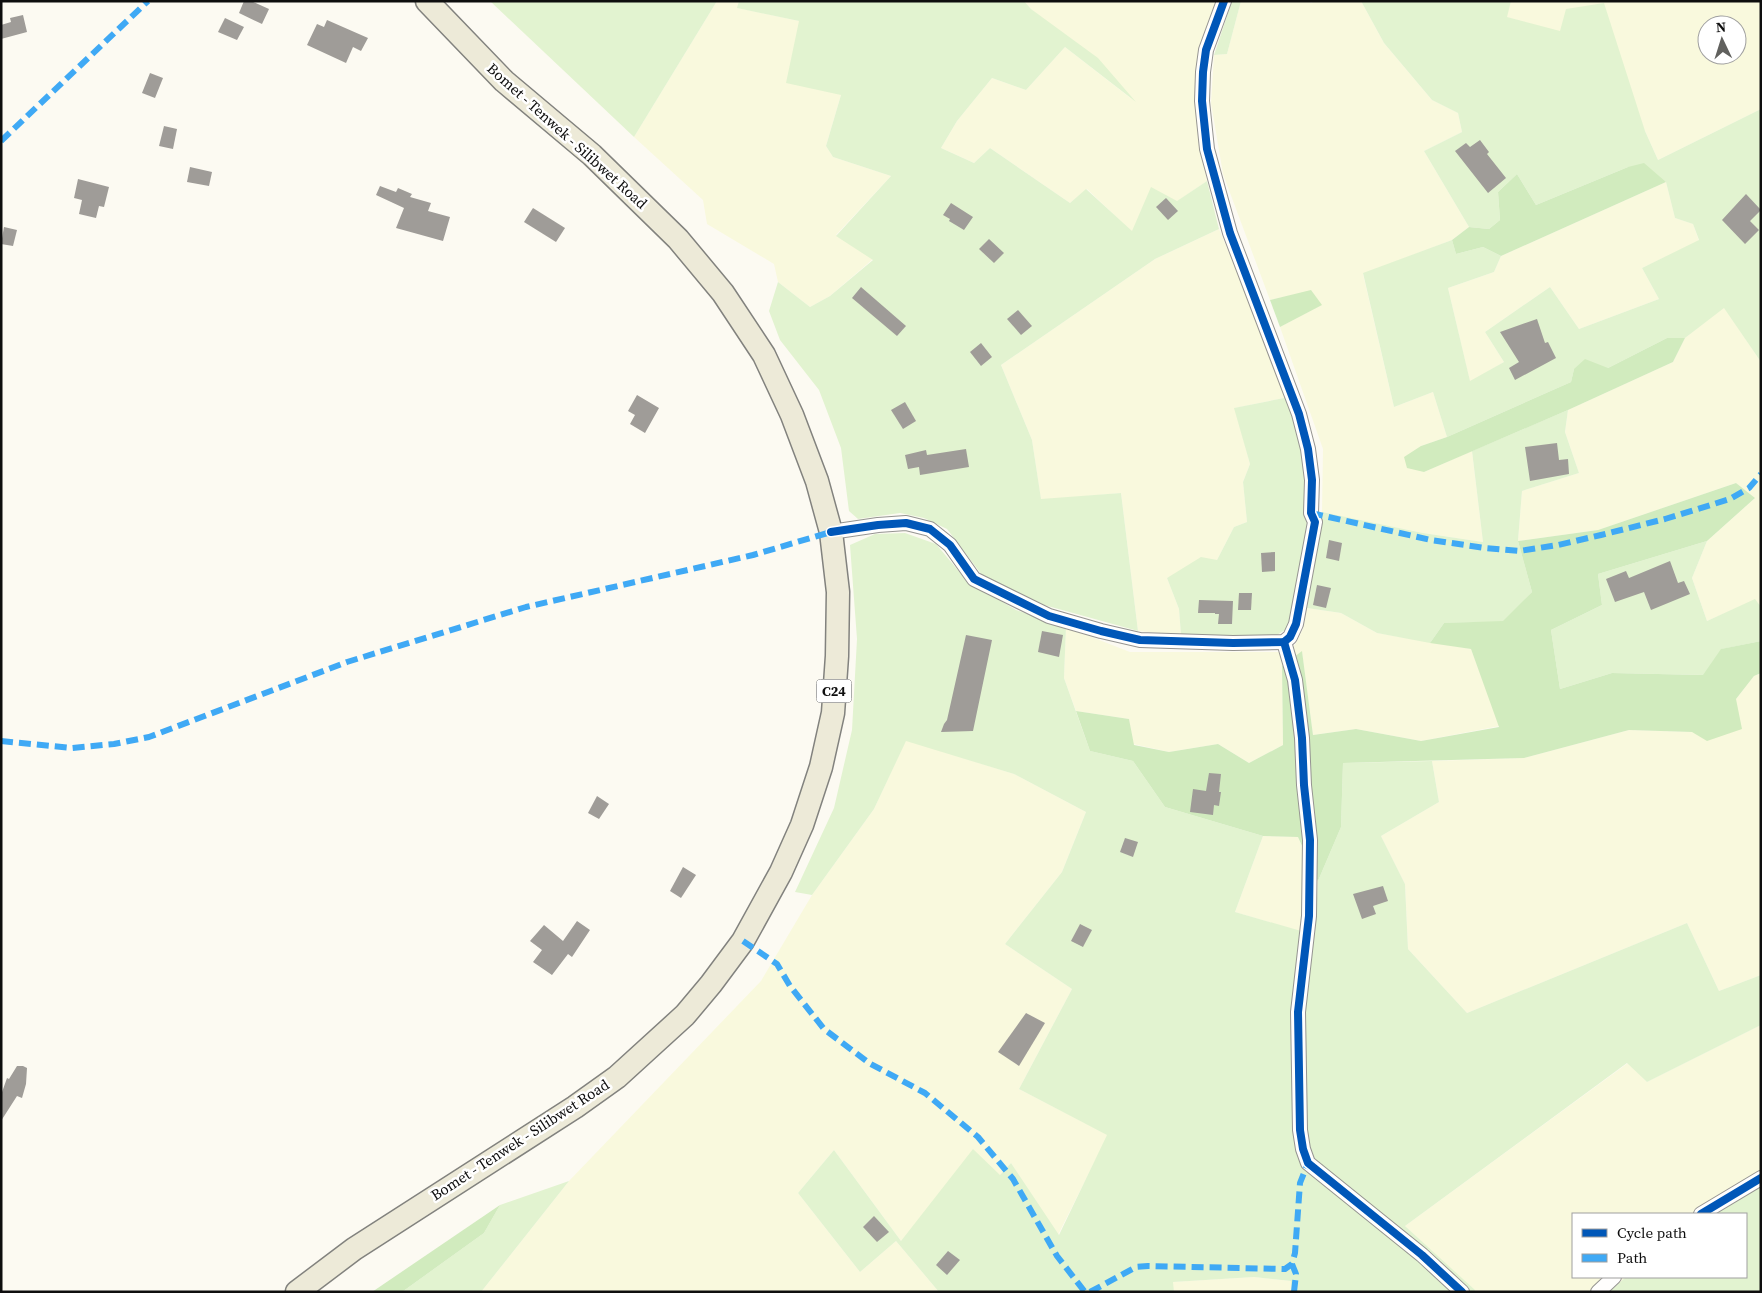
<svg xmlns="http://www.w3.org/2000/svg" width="1762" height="1293" font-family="'Source Serif 4',serif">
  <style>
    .farmland { fill: #f9f9dd; fill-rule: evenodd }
    .green { fill: #e2f3d0 }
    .forest { fill: #d1ebbe }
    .building { fill: #9f9c98 }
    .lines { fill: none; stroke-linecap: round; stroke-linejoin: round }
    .minor-casing { stroke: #959491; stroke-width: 16 }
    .primary-casing { stroke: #82827e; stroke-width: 25 }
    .minor { stroke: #fffefd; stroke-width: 14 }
    .primary { stroke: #edead8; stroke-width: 22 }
    .quiet { stroke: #3fa9f5; stroke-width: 6; stroke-dasharray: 12 6; stroke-linecap: butt }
    .cycleway-casing { stroke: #fff; stroke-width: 11 }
    .cycleway { stroke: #0057b8; stroke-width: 8 }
    .labels { text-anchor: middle; stroke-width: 5; stroke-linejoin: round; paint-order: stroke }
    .shield { fill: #fff; stroke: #565656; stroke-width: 1 }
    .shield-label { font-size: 14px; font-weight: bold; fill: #0e0e0e }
    .street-label { font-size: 15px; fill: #0e0e0e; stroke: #fff }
  </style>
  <rect width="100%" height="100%" fill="#fcfaf2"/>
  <!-- farmland -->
  <g class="farmland">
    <polygon points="717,1 739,1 738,8 799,21 841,95 826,146 833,157 891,176 836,235 873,259 830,296 810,307 778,282 774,264 707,224 703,200 634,137"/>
    <polygon points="1024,1 1216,1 1196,69 1199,141 1207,181 1132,232 1087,189 1070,203 990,148 974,163 941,148 957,121 992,78 1026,90 1065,47 1133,100 1031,9"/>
    <polygon points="1241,1 1308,1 1311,3 1315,1 1361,1 1384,43 1432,100 1458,113 1462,132 1424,151 1469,227 1452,240 1363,274 1394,407 1433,392 1447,437 1421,446 1424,472 1472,451 1483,542 1423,533 1322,512 1323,449 1280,327 1321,305 1311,291 1270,300 1223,174 1211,103 1214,55 1227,54"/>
    <path d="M1511,1H1761V109L1658,160L1645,131L1560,32L1506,17ZM1707,25H1737V55H1707Z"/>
    <polygon points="1666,182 1675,218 1693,224 1699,241 1642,268 1659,299 1579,329 1550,287 1485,332 1504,362 1470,382 1448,288 1494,272 1501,256"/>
    <polygon points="1219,229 1289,397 1235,408 1250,464 1243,482 1247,522 1234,527 1217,560 1167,578 1179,609 1181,635 1138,631 1121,493 1041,500 1032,440 1001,365 1155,259"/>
    <polygon points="1724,307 1761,362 1761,607 1755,600 1707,621 1692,578 1707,541 1754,499 1736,483 1598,530 1518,541 1522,491 1579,473 1565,432 1568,410 1673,362 1685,338"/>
    <polygon points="1307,608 1341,613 1377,633 1471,649 1500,726 1421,741 1356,729 1313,735 1302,652 1282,666 1283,745 1249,763 1218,744 1169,752 1133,744 1129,719 1076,711 1064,678 1066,627 1130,652 1279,652 1295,645 1303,629"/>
    <polygon points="1761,673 1761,975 1719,991 1687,923 1467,1013 1408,949 1405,884 1381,836 1439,802 1432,761 1524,758 1629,730 1693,732 1736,699 1754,676"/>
    <polygon points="906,740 1014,774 1086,812 1062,872 1005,944 1072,989 1019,1089 1108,1135 1058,1235 1011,1163 1000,1175 901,1241 834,1150 798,1193 860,1272 896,1241 939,1292 481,1292 569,1181 761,981 812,895 874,809"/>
    <polygon points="1263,836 1298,837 1318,881 1315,936 1235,912"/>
    <polygon points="1761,1025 1761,1177 1707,1214 1573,1214 1573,1277 1626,1277 1609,1292 1474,1292 1474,1290 1405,1226 1628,1063 1647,1082"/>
    <polygon points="1254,1277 1291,1281 1291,1292 1174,1292 1172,1282"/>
  </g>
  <!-- green -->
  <g class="green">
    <polygon points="490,1 717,1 634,137"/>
    <polygon points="739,1 1024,1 1031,9 1098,58 1136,102 1065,47 1026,90 992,78 957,121 941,148 974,163 990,148 1070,203 1086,189 1132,231 1151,187 1177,201 1207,181 1219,229 1155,259 1001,365 1032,440 1041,499 1121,493 1138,631 1044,605 982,575 947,529 924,518 900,513 858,519 849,511 841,448 819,390 780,340 769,311 778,282 810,307 830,296 873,260 836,236 891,176 833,157 826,146 841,95 786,83 799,21 737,8"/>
    <polygon points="1232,1 1241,1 1227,54 1214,55"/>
    <polygon points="1361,1 1511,1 1507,17 1560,31 1566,9 1604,3 1645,131 1658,160 1761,109 1761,362 1724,308 1685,338 1667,338 1608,368 1574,369 1571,382 1447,437 1433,392 1394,407 1363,273 1452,240 1456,254 1483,247 1501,256 1494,272 1448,288 1470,381 1504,362 1485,332 1550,287 1579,329 1659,299 1642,268 1699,240 1693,224 1675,218 1666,182 1628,167 1536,205 1517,174 1498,192 1500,220 1489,229 1469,227 1424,151 1462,132 1458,113 1432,100 1384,43"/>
    <polygon points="1289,397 1303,455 1307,528 1288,628 1277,635 1181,635 1179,609 1167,578 1201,557 1217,560 1234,527 1247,522 1243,482 1250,464 1234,408"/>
    <polygon points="1568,410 1565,432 1579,473 1522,491 1518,541 1532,592 1504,622 1444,623 1430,643 1377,633 1341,613 1307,608 1322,512 1423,533 1483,542 1472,451"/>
    <polygon points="905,533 936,544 967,581 1016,610 1066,627 1064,678 1090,751 1133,761 1165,807 1263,836 1235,912 1315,935 1318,881 1341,827 1343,763 1432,761 1439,802 1381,836 1405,884 1408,949 1467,1013 1687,923 1719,991 1761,975 1761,1025 1647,1082 1627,1063 1405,1226 1475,1290 1474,1292 1291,1292 1291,1281 1254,1277 1173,1282 1174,1292 939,1292 896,1241 860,1272 798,1193 834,1150 901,1241 973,1149 1000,1175 1011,1163 1059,1235 1107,1135 1019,1089 1072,989 1005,944 1062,872 1086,812 1014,774 906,741 874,809 812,895 795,892 834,808 852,730 857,639 850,545 875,534"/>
    <polygon points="1707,541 1692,578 1707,621 1755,599 1761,607 1761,641 1722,649 1704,675 1612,673 1560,689 1551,630 1602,605 1598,574"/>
    <polygon points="1761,1177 1761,1292 1609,1292 1626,1277 1746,1277 1746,1214 1707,1214"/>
    <polygon points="569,1181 481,1292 402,1292 484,1233 500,1205"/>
  </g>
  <!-- forest -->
  <g class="forest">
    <polygon points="1644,163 1666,182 1501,256 1483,247 1456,254 1452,240 1469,227 1489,229 1500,220 1498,192 1517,174 1536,205 1628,167"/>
    <polygon points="1311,290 1322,305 1280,327 1270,300"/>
    <polygon points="1667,338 1685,338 1673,362 1568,410 1424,472 1407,468 1404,457 1421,446 1447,437 1571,382 1574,369 1585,359 1608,368"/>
    <polygon points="1736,483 1755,498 1707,541 1598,574 1602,605 1551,630 1560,689 1612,673 1703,675 1721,649 1761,641 1761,673 1754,676 1736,699 1742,729 1707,741 1692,732 1629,730 1524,758 1343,763 1341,827 1318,881 1298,837 1263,836 1165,807 1133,761 1090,751 1076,711 1129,719 1134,745 1169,752 1218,744 1249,763 1283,745 1282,666 1302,651 1313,735 1356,729 1421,741 1499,727 1471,649 1430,643 1444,623 1503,621 1532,592 1518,541 1598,530"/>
    <polygon points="500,1205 484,1233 402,1292 372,1292"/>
  </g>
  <!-- building -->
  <g class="building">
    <polygon points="244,1 251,1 269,9 262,24 239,13"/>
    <polygon points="23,15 27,32 1,39 1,25 11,22 10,18"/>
    <polygon points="225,18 244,27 237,40 218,32"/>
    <polygon points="327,20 368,38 361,51 353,47 346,63 307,45 317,24 324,27"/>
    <polygon points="150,73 163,78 155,98 142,93"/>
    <polygon points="164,126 177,129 173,149 159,146"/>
    <polygon points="1480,140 1489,152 1487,154 1506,178 1488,193 1455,151 1466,143 1470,147"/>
    <polygon points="190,167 212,172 209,186 187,182"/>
    <polygon points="78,179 109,187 104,207 99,206 96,218 79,214 82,200 74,198"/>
    <polygon points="380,186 396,192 398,188 412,194 410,197 431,203 428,211 450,217 443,241 396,228 404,208 376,195"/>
    <polygon points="1746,194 1761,210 1750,221 1759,230 1745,244 1722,220"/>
    <polygon points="1166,198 1178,211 1168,220 1156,207"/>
    <polygon points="951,203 973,217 964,230 949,221 950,219 943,215"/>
    <polygon points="533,208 565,228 556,242 524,222"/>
    <polygon points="4,227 17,230 13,246 1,244"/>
    <polygon points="989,239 1004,253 994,263 979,249"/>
    <polygon points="861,287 906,326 897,336 852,298"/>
    <polygon points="1018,310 1032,326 1021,335 1007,319"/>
    <polygon points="1537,319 1545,343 1548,342 1556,358 1515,380 1509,368 1519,362 1500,332"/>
    <polygon points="981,343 992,357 981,366 970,352"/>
    <polygon points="637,395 659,408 645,433 630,424 635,415 628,411"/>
    <polygon points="905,402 916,421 903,429 891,410"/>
    <polygon points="1557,443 1559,460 1568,459 1569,474 1530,481 1525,447"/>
    <polygon points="966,449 969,467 920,475 919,467 908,469 905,455 926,450 927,455"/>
    <polygon points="1329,540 1342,543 1339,561 1326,558"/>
    <polygon points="1275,552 1275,571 1262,572 1261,553"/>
    <polygon points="1670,561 1678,583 1684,581 1690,594 1651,610 1644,592 1615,602 1606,579 1626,571 1629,578"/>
    <polygon points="1317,585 1331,588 1326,608 1313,605"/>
    <polygon points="1239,593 1252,593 1251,610 1238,610"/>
    <polygon points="1199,600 1233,601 1232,624 1218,624 1219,614 1215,614 1215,613 1198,613"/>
    <polygon points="1042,631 1063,635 1059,657 1038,652"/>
    <polygon points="966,635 992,640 973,731 941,732 944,724 947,720"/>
    <polygon points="1209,773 1221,774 1219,792 1221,792 1219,806 1214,805 1213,815 1190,812 1193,789 1206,791"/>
    <polygon points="597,796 609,804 599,819 588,813"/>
    <polygon points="1125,838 1138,842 1133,857 1120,852"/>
    <polygon points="683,867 696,875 681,898 670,891"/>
    <polygon points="1383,886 1388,901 1373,906 1376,914 1362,919 1353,894"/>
    <polygon points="577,921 590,930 572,957 568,954 552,975 533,962 542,950 530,941 544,925 563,941"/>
    <polygon points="1080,924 1092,930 1083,947 1071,941"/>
    <polygon points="1026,1013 1045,1023 1019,1066 998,1052"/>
    <polygon points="17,1066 23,1066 27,1068 26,1084 22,1098 17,1096 1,1121 1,1095 7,1078 9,1079"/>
    <polygon points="874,1216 889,1232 877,1242 863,1227"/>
    <polygon points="948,1251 960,1260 947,1275 936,1265"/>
  </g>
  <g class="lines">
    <!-- minor casing -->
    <g class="minor-casing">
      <g id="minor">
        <polyline points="831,532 878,525 906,523 930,529 950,545 974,579 1049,616 1101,631 1140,640 1233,643 1284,642 1290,637 1296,624 1315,522 1311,513 1312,480 1308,449 1299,414 1230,233 1207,149 1202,101 1203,72 1206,50 1224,1"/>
        <polyline points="1284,642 1295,680 1302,738 1304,785 1310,840 1309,916 1298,1012 1300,1130 1303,1149 1308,1163 1422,1255 1462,1292"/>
        <polyline points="1701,1214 1761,1178"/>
        <polyline points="1598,1292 1614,1277"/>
      </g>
    </g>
    <!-- primary casing -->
    <g class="primary-casing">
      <polyline id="primary" points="297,1292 354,1249 575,1107 617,1077 685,1015 711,984 743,941 781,872 802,825 821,767 833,713 837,656 838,592 831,532 817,481 792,415 764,355 723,293 678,239 592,155 504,81 427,1"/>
    </g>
    <!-- minor -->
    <use href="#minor" class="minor"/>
    <!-- primary -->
    <use href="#primary" class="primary"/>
    <!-- quiet -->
    <g class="quiet">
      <polyline points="1,141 148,1"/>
      <polyline points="1311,513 1431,540 1485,548 1519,551 1558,545 1601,535 1665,519 1730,499 1749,488 1761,474"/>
      <polyline points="1,741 72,748 114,744 149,737 347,662 526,607 753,555 831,532"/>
      <polyline points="743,941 777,964 790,986 824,1029 869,1063 925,1093 978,1137 1013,1179 1057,1256 1085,1292"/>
      <polyline points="1090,1292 1136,1267 1148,1266 1285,1269 1292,1264"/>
      <polyline points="1294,1292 1296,1274 1292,1264 1295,1253 1300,1183 1308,1163"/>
    </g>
    <!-- cycleway casing -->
    <g class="cycleway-casing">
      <g id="cycleway">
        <polyline points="831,532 878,525 906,523 930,529 950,545 974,579 1049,616 1101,631 1140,640 1233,643 1284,642 1290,637 1296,624 1315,522 1311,513 1312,480 1308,449 1299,414 1230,233 1207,149 1202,101 1203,72 1206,50 1224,1"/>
        <polyline points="1284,642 1295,680 1302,738 1304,785 1310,840 1309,916 1298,1012 1300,1130 1303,1149 1308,1163 1422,1255 1462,1292"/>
        <polyline points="1701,1214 1761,1178"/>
      </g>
    </g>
    <!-- cycleway -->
    <use href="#cycleway" class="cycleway"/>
  </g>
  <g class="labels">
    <!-- shield labels -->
    <rect class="shield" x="816.5" y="679.5" width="35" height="23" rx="4"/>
    <g class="shield-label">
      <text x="834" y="696">C24</text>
    </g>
    <!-- street labels -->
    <g class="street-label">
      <text transform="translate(567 136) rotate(42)" y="5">Bomet - Tenwek - Silibwet Road</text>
      <text transform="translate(520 1140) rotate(-33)" y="5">Bomet - Tenwek - Silibwet Road</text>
    </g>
  </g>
  <!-- border -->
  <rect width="1762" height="1293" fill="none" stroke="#0e0e0e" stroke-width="5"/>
  <!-- legend -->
  <rect x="1572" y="1213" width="175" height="65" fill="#ffffff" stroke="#9f9f9f"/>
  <rect x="1582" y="1229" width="25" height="8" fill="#0057b8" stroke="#9f9f9f"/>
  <text x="1617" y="1238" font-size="15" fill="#0e0e0e">Cycle path</text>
  <rect x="1582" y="1254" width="25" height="8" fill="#3fa9f5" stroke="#9f9f9f"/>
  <text x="1617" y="1263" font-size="15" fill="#0e0e0e">Path</text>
  <!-- north arrow -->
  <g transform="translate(1722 40) rotate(356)"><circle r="24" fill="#ffffff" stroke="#9f9f9f"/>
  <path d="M0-4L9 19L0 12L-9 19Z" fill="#61615e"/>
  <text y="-8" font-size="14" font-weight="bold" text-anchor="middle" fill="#0e0e0e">N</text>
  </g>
</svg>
